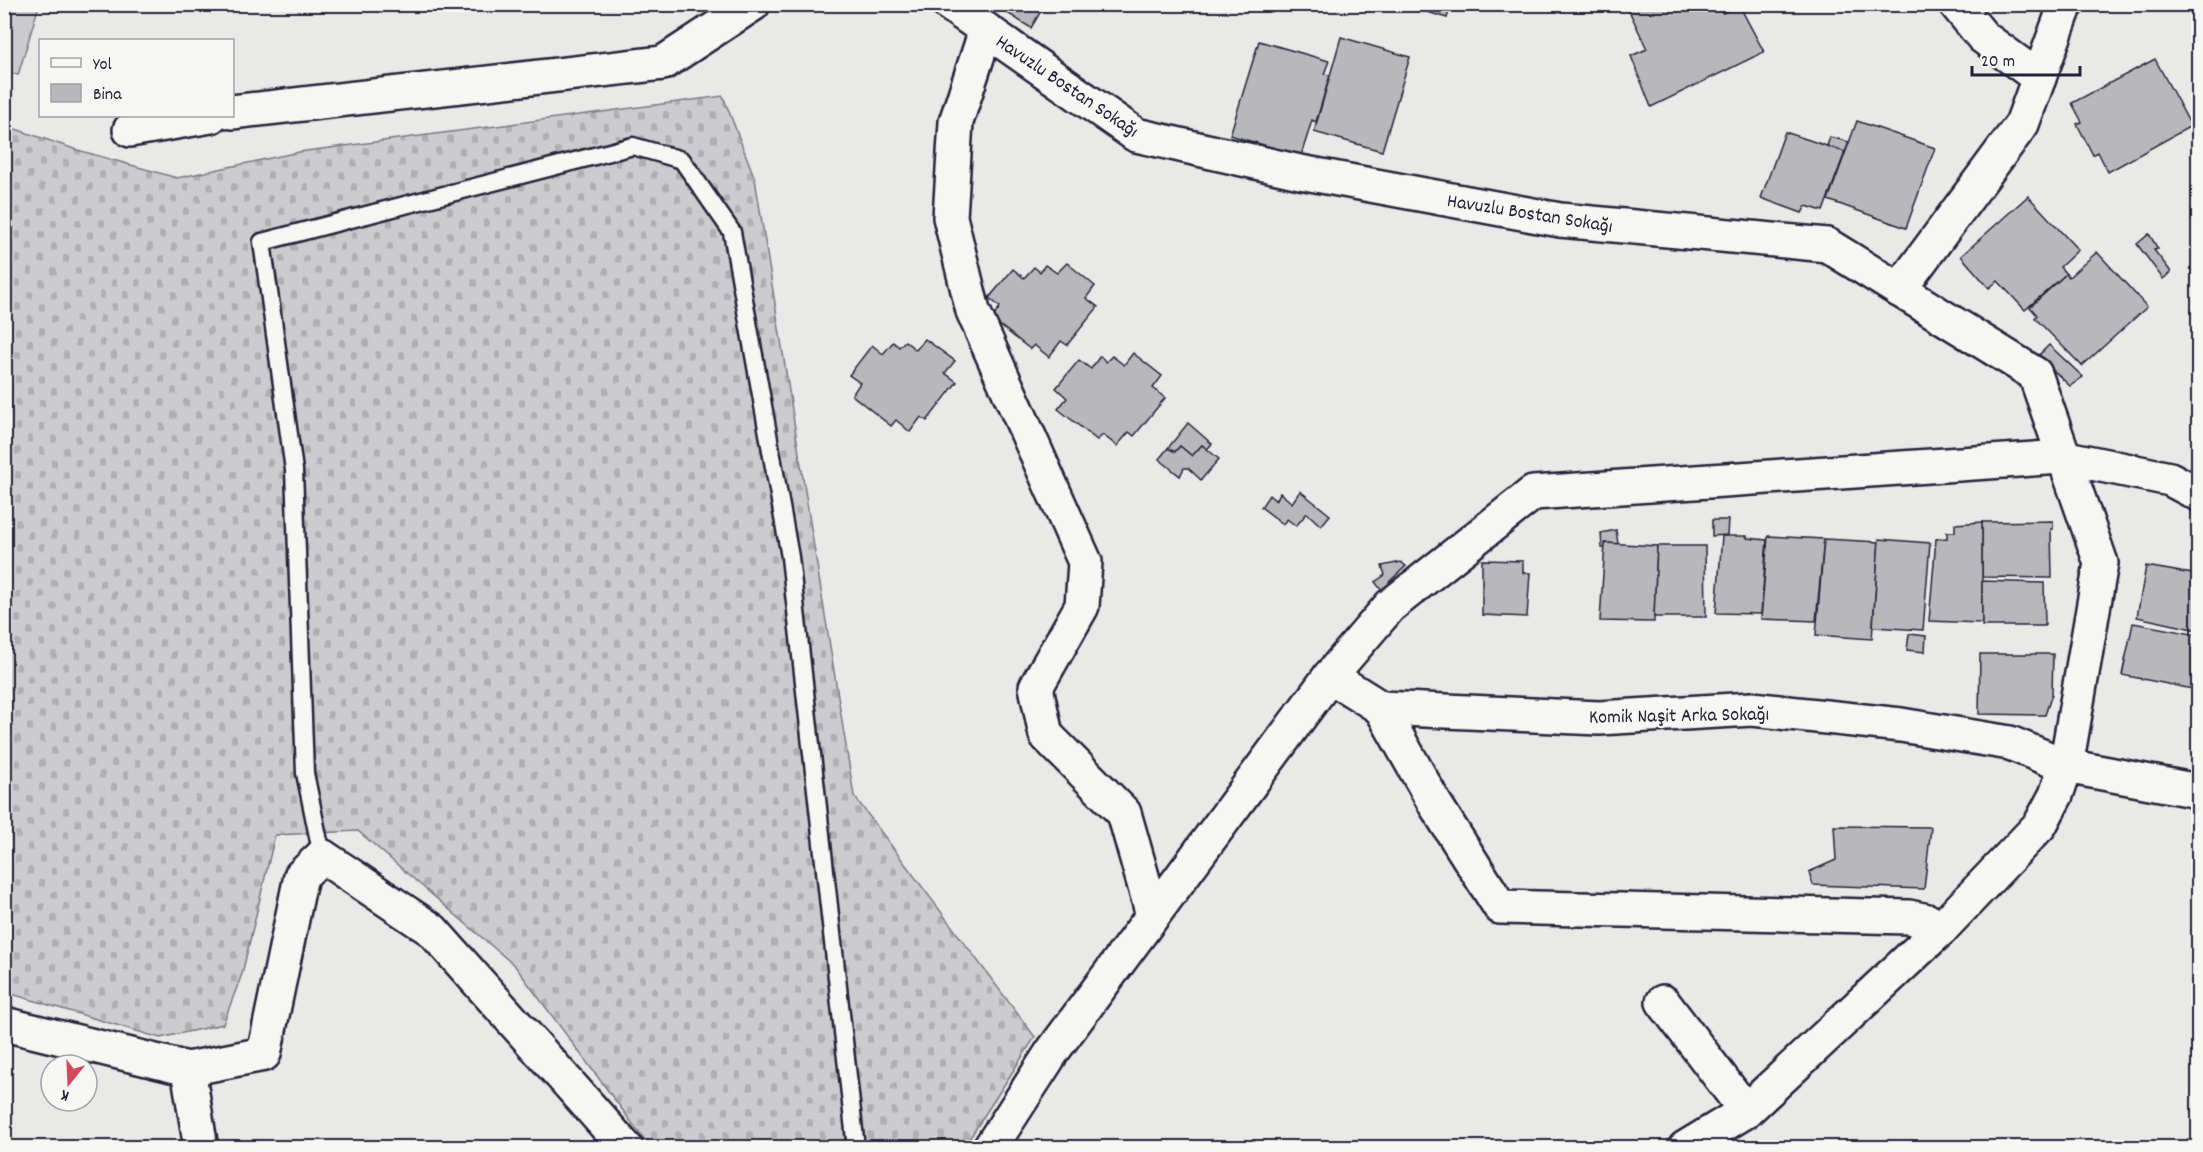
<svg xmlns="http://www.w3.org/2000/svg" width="2203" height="1152" font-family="Dekko,sans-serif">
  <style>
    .grass { fill: #ccccce; stroke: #777784; stroke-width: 1.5 }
    .cemetery { fill: url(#cemetery-stones); stroke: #777784; stroke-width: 1.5 }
    .building { fill: #b8b8bc; stroke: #22223b; stroke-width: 1.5 }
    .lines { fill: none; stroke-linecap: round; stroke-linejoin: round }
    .service-casing { stroke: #22223b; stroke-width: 21 }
    .minor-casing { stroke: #22223b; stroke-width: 38 }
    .service { stroke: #f6f6f2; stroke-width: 16 }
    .minor { stroke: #f6f6f2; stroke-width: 33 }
    .labels { text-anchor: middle; stroke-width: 4.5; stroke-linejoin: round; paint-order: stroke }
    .street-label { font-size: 20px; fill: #22223b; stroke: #f6f6f2 }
  </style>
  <defs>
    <pattern id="cemetery-stones" width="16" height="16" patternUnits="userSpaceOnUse" patternTransform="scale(1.5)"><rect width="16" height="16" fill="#ccccce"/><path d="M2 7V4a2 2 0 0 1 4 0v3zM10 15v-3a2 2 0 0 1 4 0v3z" fill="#afafb2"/></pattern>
  </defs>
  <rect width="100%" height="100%" fill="#e9e9e7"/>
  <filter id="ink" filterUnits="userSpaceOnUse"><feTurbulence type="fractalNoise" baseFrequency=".0167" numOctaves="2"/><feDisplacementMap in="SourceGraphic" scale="12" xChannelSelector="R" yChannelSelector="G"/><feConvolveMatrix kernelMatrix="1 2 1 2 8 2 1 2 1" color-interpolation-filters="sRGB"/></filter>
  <g filter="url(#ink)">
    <!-- grass -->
    <polygon class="grass" points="4,5 39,5 18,75 5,71"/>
    <!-- cemetery -->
    <polygon class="cemetery" points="723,96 755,179 854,796 1035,1037 964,1147 650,1147 515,966 358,831 275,835 242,974 223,1024 160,1038 5,992 4,125 74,149 177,178 299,152"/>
    <!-- building -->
    <g class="building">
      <polygon points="993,4 1045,4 1031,28"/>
      <polygon points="1401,4 1451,4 1447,18"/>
      <polygon points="1626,4 1719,4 1723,13 1739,5 1764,52 1651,107 1631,56 1647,49"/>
      <polygon points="1341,37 1410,57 1382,151 1314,132"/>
      <polygon points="1259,41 1329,61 1324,74 1330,75 1316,122 1312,120 1301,156 1230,135"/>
      <polygon points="2155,59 2191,126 2108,172 2098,152 2093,155 2077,124 2082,122 2072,103"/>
      <polygon points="1857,121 1935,148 1906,228 1828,200"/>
      <polygon points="1785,132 1845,152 1823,211 1806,206 1802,213 1761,198"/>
      <polygon points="1830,137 1849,142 1845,152 1827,146"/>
      <polygon points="2028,196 2078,250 2060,267 2066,274 2025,310 1998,281 1989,288 1961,256"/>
      <polygon points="2149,234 2158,249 2154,250 2171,272 2163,279 2137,244"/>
      <polygon points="2097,252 2147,307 2082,366 2035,318 2037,315 2030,307 2066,274 2069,277"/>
      <polygon points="1067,263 1095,286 1086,298 1098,307 1067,345 1061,341 1049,357 1034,345 1030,349 992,319 1000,307 989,298 1013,269 1024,278 1034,267 1040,272 1045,265 1057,273"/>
      <polygon points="925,339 955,361 945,373 957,382 927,421 921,417 910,432 896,420 891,426 852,395 860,383 849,375 872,345 883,354 893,342 899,347 905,341 916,350"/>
      <polygon points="2049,345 2083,377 2070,386 2038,356"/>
      <polygon points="1133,353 1162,376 1153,388 1165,398 1134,436 1129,432 1117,446 1103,435 1097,440 1058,409 1067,398 1056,388 1079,360 1091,369 1100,356 1106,362 1112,356 1124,365"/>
      <polygon points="1188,423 1212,444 1207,449 1202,445 1192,456 1180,446 1175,452 1168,448"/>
      <polygon points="1202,445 1219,459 1201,480 1188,468 1184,468 1180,476 1159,459 1168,448 1175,452 1180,446 1192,456"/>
      <polygon points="1300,491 1330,515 1321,526 1307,513 1296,526 1287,519 1283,524 1261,507 1269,495 1276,501 1280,493 1292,503"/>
      <polygon points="1712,520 1728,520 1727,535 1712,536"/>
      <polygon points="2053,521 2053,529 2051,529 2052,578 1982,577 1982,522"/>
      <polygon points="1982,522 1982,623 1929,621 1936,539 1947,538 1947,532 1955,532 1955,524"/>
      <polygon points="1616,530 1618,544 1605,543 1605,548 1602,548 1601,533"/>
      <polygon points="1722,536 1747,536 1747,538 1767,540 1761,614 1716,613"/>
      <polygon points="1768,536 1824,539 1816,621 1761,619"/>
      <polygon points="1824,539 1879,542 1872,639 1816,635"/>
      <polygon points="1879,539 1930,543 1923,630 1873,627"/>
      <polygon points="1605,543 1657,546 1654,622 1600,621"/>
      <polygon points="1657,546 1705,546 1706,617 1654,617"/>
      <polygon points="1482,560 1523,561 1523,573 1530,573 1527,617 1482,615"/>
      <polygon points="1401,562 1406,566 1389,582 1391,584 1383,592 1375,582 1385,575 1382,566"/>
      <polygon points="2146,566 2198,575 2198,630 2137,617"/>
      <polygon points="1982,581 2044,583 2045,626 1982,626"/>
      <polygon points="2133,623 2198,635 2198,690 2122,675"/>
      <polygon points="1909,634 1926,636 1925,652 1907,650"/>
      <polygon points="1980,654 2053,654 2052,694 2045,715 1979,714"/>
      <polygon points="1834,826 1931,827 1924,889 1813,885 1809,872 1836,860"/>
    </g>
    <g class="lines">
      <!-- service casing -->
      <g class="service-casing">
        <polyline id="service" points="322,856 305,773 294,470 262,242 633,146 682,160 732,232 790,557 856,1148"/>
      </g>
      <!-- minor casing -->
      <g class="minor-casing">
        <g id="minor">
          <polyline points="949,4 1136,135 1300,172 1560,220 1827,245 2035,374 2101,563 2066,766 2056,795 2040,825 1941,929 1746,1111 1685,1148"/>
          <polyline points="1956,4 1983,37 2039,78"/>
          <polyline points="986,30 956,122 950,217 973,311 1085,562 1082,606 1036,687 1046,735 1124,813 1153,915"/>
          <polyline points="232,112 663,63 753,4"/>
          <polyline points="130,130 211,116"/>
          <polyline points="1899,290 2022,124 2066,4"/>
          <polyline points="1330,676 1381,708 1599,718 1752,709 1901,725 2010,743 2066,766 2198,791"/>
          <polyline points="1381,708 1435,804 1500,907 1909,917 1928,921 1941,929"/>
          <polyline points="1663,1002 1746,1111"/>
          <polyline points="4,1024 188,1069 264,1054 301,876 322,856 432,930 626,1148"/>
          <polyline points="188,1069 201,1148"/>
          <polyline points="990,1148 1052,1052 1330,676 1390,606 1533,493 2062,457 2170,479 2198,494"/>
        </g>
      </g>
      <!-- service -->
      <use href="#service" class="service"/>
      <!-- minor -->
      <use href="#minor" class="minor"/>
    </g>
  </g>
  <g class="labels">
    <!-- street labels -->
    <g class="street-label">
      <text transform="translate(1068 85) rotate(34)" y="7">Havuzlu Bostan Sokağı</text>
      <text transform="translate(1530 212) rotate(9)" y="7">Havuzlu Bostan Sokağı</text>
      <text transform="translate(1679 714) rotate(-1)" y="7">Komik Naşit Arka Sokağı</text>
    </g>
  </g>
  <!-- margin -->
  <rect width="2203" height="1152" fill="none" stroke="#f6f6f2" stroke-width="24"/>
  <rect x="12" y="12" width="2179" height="1128" fill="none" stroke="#22223b" stroke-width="2" filter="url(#ink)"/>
  <!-- legend -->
  <rect x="39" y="39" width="195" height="78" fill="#f6f6f2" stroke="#a1a1a9" stroke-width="1.5"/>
  <rect x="51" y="58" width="30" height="9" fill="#f6f6f2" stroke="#a1a1a9" stroke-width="1.5"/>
  <text x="93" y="69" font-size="18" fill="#22223b">Yol</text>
  <rect x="51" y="84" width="30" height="18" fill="#b8b8bc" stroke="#a1a1a9" stroke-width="1.5"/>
  <text x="93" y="99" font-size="18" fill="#22223b">Bina</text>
  <!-- north arrow -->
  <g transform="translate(69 1083) rotate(198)"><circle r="28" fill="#f6f6f2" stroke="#a1a1a9" stroke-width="1.5"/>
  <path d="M0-4.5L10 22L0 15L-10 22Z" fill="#d1495b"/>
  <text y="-9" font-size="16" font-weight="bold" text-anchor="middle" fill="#22223b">K</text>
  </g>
  <!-- scale -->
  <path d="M1972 66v9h108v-9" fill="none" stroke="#22223b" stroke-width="3"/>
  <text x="1981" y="66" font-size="18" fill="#22223b" stroke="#f6f6f2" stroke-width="4.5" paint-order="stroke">20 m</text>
</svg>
